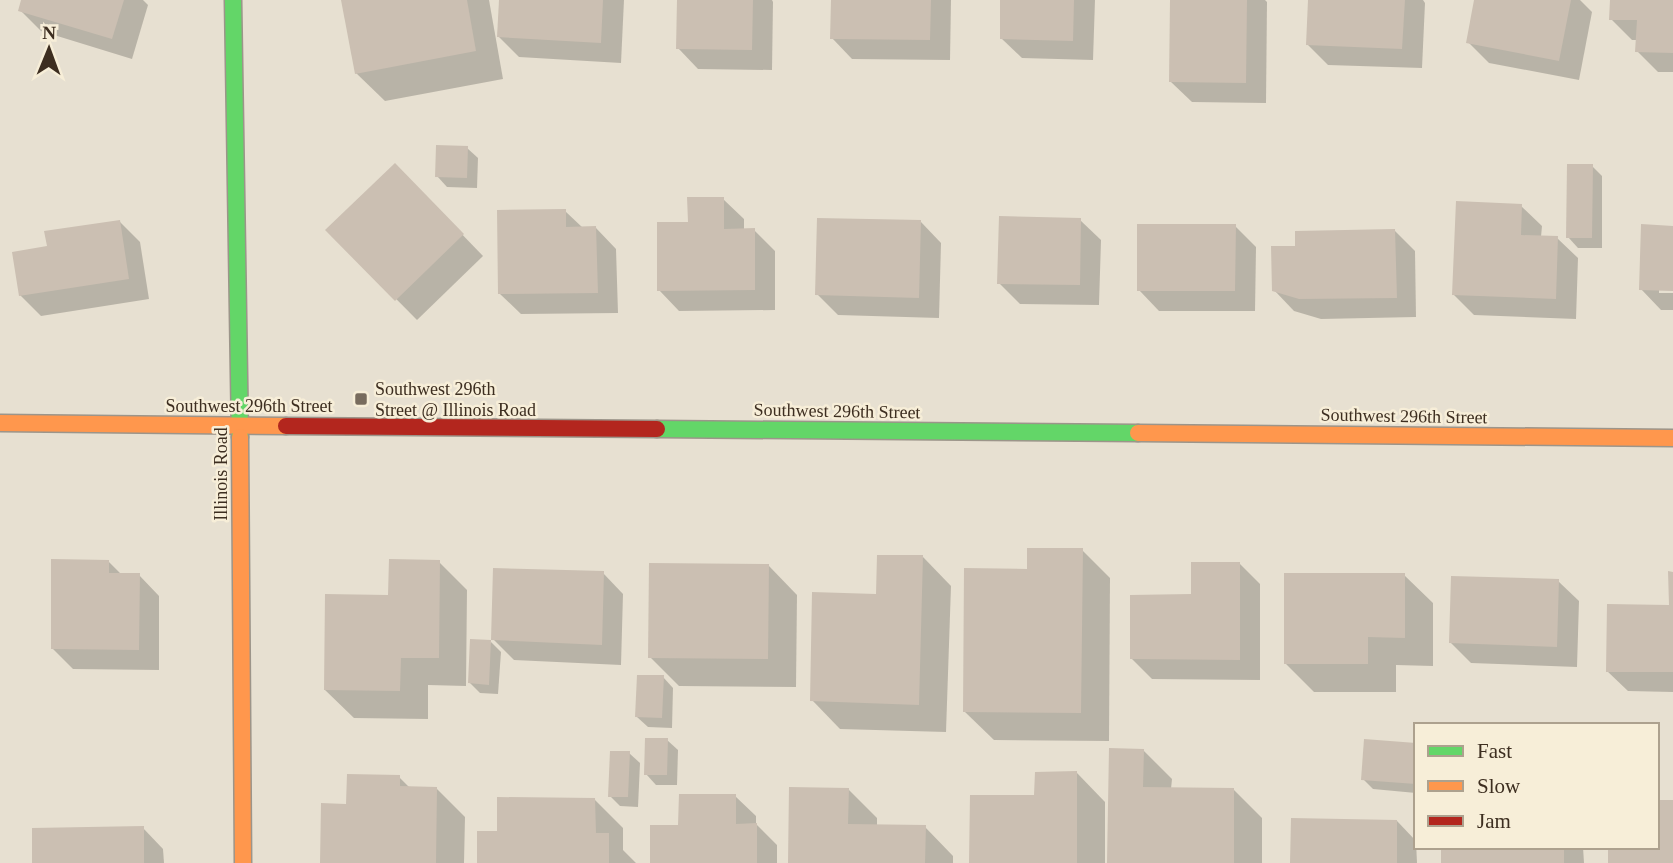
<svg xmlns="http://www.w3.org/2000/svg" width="1673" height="863" font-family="Georgia,serif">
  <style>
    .shadow { fill: #0003 }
    .building { fill: #cbbfb2 }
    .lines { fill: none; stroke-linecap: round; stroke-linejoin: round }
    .fast-casing { stroke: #9c958a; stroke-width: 19 }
    .slow-casing { stroke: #9c958a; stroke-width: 19 }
    .jam-casing { stroke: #9c958a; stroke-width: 19 }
    .fast { stroke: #63d668; stroke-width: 16 }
    .slow { stroke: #ff974d; stroke-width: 16 }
    .jam { stroke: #b3261e; stroke-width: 16 }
    .poi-dot { fill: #786c5e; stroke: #f7eed8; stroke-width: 2.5 }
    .labels { text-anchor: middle; stroke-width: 5; stroke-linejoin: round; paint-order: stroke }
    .poi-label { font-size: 18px; fill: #3d2e20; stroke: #f7eed8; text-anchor: start }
    .street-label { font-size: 18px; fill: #3d2e20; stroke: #f7eed8 }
  </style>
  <rect width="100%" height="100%" fill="#e7e0d1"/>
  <!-- shadow -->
  <g class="shadow">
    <polygon points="23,0 143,0 148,5 132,59 41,31 20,10"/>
    <polygon points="343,0 489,0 503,79 385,101 356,73"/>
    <polygon points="501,0 624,0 621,63 519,57 499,37"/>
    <polygon points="679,0 772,0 773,2 772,70 698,69 678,48"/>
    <polygon points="833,0 951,0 950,60 852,59 832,38"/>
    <polygon points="1002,0 1095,0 1093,60 1022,58 1001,38"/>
    <polygon points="1172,0 1265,0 1267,2 1266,103 1192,102 1171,82"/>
    <polygon points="1309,0 1423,0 1425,3 1422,68 1328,65 1307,44"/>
    <polygon points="1476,0 1580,0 1592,12 1579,80 1489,63 1468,42"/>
    <polygon points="1611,0 1673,0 1673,72 1658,72 1637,51 1638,40 1632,40 1611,19"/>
    <polygon points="467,148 478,158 477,188 447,187 437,176"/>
    <polygon points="395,165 483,256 417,320 328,230"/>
    <polygon points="1592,166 1602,176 1602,248 1578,248 1568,237"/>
    <polygon points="723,199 744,219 744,230 754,230 775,251 775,310 679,311 659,290 689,224"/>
    <polygon points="1521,206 1542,226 1541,237 1557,238 1578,258 1576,319 1474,315 1454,295"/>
    <polygon points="565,211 583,228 596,228 616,249 618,313 521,314 500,294"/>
    <polygon points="1080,220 1101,240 1099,305 1020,304 999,283"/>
    <polygon points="119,221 140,242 149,299 41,316 20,295"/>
    <polygon points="921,222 941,243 939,318 838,315 817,294"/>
    <polygon points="1235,226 1256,247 1255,311 1159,311 1139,290"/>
    <polygon points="1673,227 1673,289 1659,289 1659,293 1673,293 1673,310 1661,310 1641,289"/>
    <polygon points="1394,230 1415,251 1416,317 1321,319 1294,311 1274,290 1297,247"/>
    <polygon points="1082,550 1110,578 1109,741 994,740 965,712"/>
    <polygon points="923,557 951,586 946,732 840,729 812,700 877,596"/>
    <polygon points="108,561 122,575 139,575 159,596 159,670 73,669 52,648"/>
    <polygon points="439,562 467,590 466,686 428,685 428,719 354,718 325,690"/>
    <polygon points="1239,563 1260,584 1260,680 1152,679 1132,659 1192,596"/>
    <polygon points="769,566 797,595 796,687 679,686 650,657"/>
    <polygon points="603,573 623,594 621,665 514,660 493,639"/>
    <polygon points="1673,573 1673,692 1628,691 1607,671 1670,606"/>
    <polygon points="1404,575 1433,603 1433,666 1396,665 1396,692 1314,692 1286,664"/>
    <polygon points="1558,581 1579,601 1577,667 1471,663 1451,643"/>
    <polygon points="491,642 501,652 498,694 480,693 469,682"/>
    <polygon points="663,677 673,688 672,728 648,727 637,717"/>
    <polygon points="667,740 678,750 677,785 656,785 646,774"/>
    <polygon points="1416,745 1416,793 1373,789 1363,779"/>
    <polygon points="1143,750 1172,779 1171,789 1234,790 1262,818 1262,863 1109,863"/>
    <polygon points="629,753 640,763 638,807 620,806 610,796"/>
    <polygon points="1077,773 1105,802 1105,863 971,863 1036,796"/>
    <polygon points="399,777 410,788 436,788 465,817 464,863 322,863 348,805"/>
    <polygon points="848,789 877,818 877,826 925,827 953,856 953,863 790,863"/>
    <polygon points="735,796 756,816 756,824 777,845 777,863 652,863 680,827"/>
    <polygon points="595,800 623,828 623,850 636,863 478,863 499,833"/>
    <polygon points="1397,821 1416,841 1417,863 1292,863"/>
    <polygon points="143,828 163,849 164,863 34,863"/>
    <polygon points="1443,847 1583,847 1584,863 1443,863"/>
  </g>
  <!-- building -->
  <g class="building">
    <polygon points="21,0 124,0 112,39 18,11"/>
    <polygon points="341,0 467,0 476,51 355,74"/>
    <polygon points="499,0 603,0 601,43 497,37"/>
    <polygon points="677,0 753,0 752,50 676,49"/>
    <polygon points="831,0 931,0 930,40 830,39"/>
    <polygon points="1000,0 1074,0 1073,41 1000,39"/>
    <polygon points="1170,0 1247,0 1246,83 1169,82"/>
    <polygon points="1308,0 1405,0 1402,49 1306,45"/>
    <polygon points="1474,0 1571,0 1559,61 1466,43"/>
    <polygon points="1610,0 1673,0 1673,53 1635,52 1637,20 1609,20"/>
    <polygon points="436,145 468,146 467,178 435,177"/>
    <polygon points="395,163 464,234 395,301 325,230"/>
    <polygon points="1567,164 1593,164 1592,238 1566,238"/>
    <polygon points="687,197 724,197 724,229 755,228 755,290 657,291 657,222 688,222"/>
    <polygon points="1456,201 1522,204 1521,235 1558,236 1556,299 1452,295"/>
    <polygon points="566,209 566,227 596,226 598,293 498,294 497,210"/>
    <polygon points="999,216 1081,218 1080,285 997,284"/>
    <polygon points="817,218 921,220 919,298 815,295"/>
    <polygon points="120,220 129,279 19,296 12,252 47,246 44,231"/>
    <polygon points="1137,224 1236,224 1235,291 1137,291"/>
    <polygon points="1641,224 1673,226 1673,291 1639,290"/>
    <polygon points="1395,229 1397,298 1299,299 1272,291 1271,246 1295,246 1295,231"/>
    <polygon points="1027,548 1083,548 1081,713 963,712 964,568 1027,569"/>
    <polygon points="877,555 923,555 919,705 810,701 812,592 876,594"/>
    <polygon points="51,559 109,560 109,573 140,573 139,650 51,649"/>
    <polygon points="389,559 440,560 439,658 401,658 400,691 324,690 325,594 388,595"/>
    <polygon points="1191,562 1240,562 1240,660 1130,659 1130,595 1191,594"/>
    <polygon points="649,563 769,564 768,659 648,658"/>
    <polygon points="493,568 604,571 602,645 491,640 489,685 468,683 470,639 491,640"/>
    <polygon points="1668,571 1673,572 1673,672 1606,672 1607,604 1669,605"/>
    <polygon points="1284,573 1405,573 1405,638 1368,637 1368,664 1284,664"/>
    <polygon points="1451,576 1559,579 1557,647 1449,643"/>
    <polygon points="637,675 664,675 662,718 635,717"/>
    <polygon points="645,738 668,738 667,775 644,775"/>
    <polygon points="1364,739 1416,743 1416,784 1361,780"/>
    <polygon points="1109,748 1144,749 1143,787 1234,788 1234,863 1107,863"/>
    <polygon points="610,751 630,751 628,797 608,797"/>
    <polygon points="1077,771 1077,863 969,863 970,795 1034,795 1035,772"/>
    <polygon points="347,774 400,775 400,786 437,787 436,863 320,863 321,803 346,804"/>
    <polygon points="789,787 849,788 848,824 926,825 925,863 788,863"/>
    <polygon points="679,794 736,794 736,824 757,823 757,863 650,863 650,825 678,825"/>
    <polygon points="497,797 595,798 596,833 609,833 609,863 477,863 477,831 497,831"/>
    <polygon points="1657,800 1673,800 1673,863 1608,863 1608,847 1657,847"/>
    <polygon points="1291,818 1397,820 1397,863 1290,863"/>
    <polygon points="144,826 144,863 32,863 32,828"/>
    <rect x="1441" y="847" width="123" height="16"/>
  </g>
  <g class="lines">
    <!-- fast casing -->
    <g class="fast-casing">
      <g id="fast">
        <polyline points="233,0 240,437"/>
        <polyline points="657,429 1138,433"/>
      </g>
    </g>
    <!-- slow casing -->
    <g class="slow-casing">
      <g id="slow">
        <polyline points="0,423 286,426"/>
        <polyline points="1138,433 1673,438"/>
        <polyline points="240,437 243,863"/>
      </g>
    </g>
    <!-- jam casing -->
    <g class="jam-casing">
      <polyline id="jam" points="286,426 657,429"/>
    </g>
    <!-- fast -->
    <use href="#fast" class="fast"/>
    <!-- slow -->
    <use href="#slow" class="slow"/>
    <!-- jam -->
    <use href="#jam" class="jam"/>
  </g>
  <!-- markers -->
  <rect class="poi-dot" x="354" y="392" width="14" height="14" rx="3.5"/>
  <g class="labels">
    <!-- poi labels -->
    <g class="poi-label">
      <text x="375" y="395">Southwest 296th<tspan x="375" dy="21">Street @ Illinois Road</tspan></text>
    </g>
    <!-- street labels -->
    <g class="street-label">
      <text x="249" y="412">Southwest 296th Street</text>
      <text transform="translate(837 411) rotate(1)" y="6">Southwest 296th Street</text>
      <text transform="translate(1404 416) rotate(1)" y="6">Southwest 296th Street</text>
      <text transform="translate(221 474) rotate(-90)" y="6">Illinois Road</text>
    </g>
  </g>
  <!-- legend -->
  <rect x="1414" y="723" width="245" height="126" fill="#f7eed8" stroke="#ada18e" stroke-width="2"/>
  <rect x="1428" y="746" width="35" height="10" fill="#63d668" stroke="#ada18e" stroke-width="2"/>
  <text x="1477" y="758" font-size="21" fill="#3d2e20">Fast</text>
  <rect x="1428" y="781" width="35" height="10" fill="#ff974d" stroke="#ada18e" stroke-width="2"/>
  <text x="1477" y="793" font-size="21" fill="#3d2e20">Slow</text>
  <rect x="1428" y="816" width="35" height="10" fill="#b3261e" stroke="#ada18e" stroke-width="2"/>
  <text x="1477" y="828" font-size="21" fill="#3d2e20">Jam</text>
  <!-- north arrow -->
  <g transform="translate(49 49) rotate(1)" stroke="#f7eed8" stroke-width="5" paint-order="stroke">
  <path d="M0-5L12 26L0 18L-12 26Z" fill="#3d2e20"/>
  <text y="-10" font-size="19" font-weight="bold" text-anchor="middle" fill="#3d2e20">N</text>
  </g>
</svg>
